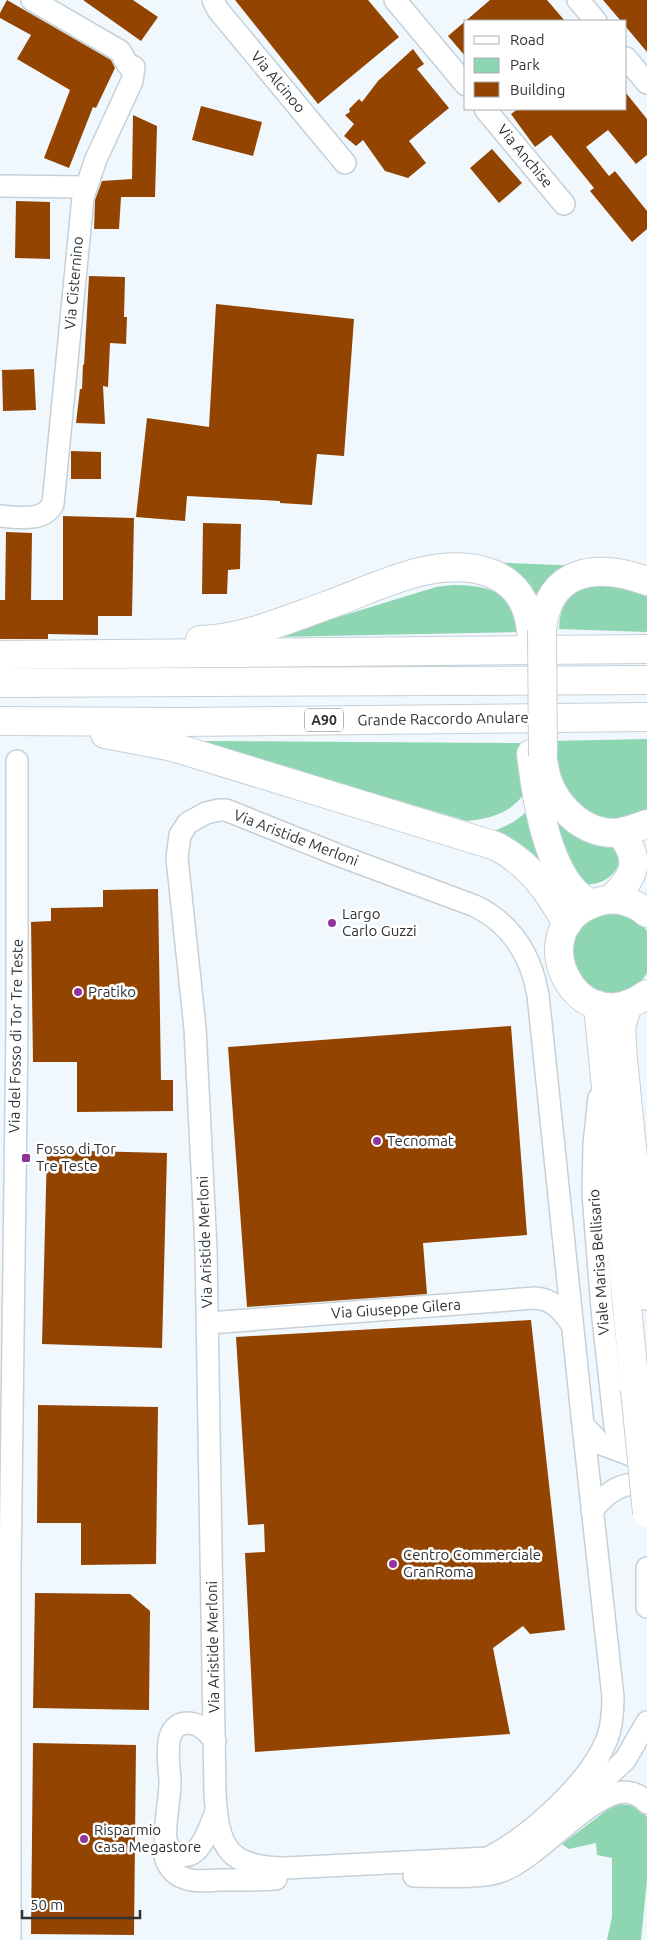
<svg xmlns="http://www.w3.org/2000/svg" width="647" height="1940" font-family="Ubuntu,sans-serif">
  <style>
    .green { fill: #8ed5b2 }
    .building { fill: #934400 }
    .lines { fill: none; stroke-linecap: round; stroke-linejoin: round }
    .minor-casing { stroke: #c6d0d7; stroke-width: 24 }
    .major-casing { stroke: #c6d0d7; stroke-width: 30 }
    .highway-casing { stroke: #c6d0d7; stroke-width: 30 }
    .minor { stroke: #fff; stroke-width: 21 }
    .major { stroke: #fff; stroke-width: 28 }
    .highway { stroke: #fff; stroke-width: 28 }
    .major-bridge-casing { stroke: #c6d0d7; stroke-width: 30; stroke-linecap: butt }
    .highway-bridge-casing { stroke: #c6d0d7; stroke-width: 30; stroke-linecap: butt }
    .major-bridge { stroke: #fff; stroke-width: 28 }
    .highway-bridge { stroke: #fff; stroke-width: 28 }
    .poi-dot { fill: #92339c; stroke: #fff; stroke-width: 2 }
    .labels { text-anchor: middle; stroke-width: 5; stroke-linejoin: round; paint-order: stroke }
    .shield { fill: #fff; stroke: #6d7072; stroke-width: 1 }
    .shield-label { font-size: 14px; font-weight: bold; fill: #2f3336 }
    .street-label { font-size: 15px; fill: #2f3336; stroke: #fff }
    .poi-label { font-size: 15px; fill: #2f3336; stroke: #fff; text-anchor: start }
  </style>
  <rect width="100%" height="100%" fill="#f0f8fe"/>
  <!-- green -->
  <g class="green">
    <polygon points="484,562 583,566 539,602"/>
    <path d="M600,584L623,586L647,596V632L559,629C560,599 573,590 600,584Z"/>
    <path d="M452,585C472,585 504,587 513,609C516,616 518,625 520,632L273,637L436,587Z"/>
    <polygon points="647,739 647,816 611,825 567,800 550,741"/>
    <path d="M197,741L525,743L526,791C513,812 491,819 467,821Z"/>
    <path d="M531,806L553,874C533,853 520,837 489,833C506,826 520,821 531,806Z"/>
    <path d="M551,817L612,842C614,848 619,854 619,860C619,874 600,886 587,884C582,883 578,880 574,877Z"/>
    <polygon points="616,911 640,922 647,931 647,973 641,982 629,990 615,993 601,992 589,986 573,964 574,937 590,917"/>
    <polygon points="620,1804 636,1806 647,1817 647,1880 641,1940 607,1940 612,1917 612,1858 597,1855 596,1843 569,1849 562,1844 611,1807"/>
  </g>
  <!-- building -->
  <g class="building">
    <polygon points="7,0 111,60 115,68 96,108 93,107 69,168 44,158 70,90 17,59 31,35 0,18 0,13"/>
    <polygon points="83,0 133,0 158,17 141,41"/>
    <polygon points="235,0 368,0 399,37 318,104"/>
    <polygon points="490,0 547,0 565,21 466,21 466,57 448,36"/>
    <polygon points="603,0 647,0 647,52 626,27 626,21 621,21"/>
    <polygon points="413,49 424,64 417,69 449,108 409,141 426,163 408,178 385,171 363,140 356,146 344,136 354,124 345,115 350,112 349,109 359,99 362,102 378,81"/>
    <polygon points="626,93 647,119 647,155 636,164 608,130 586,147 609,176 615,171 647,211 647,229 632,242 590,191 594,188 551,135 535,147 511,114 518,109 626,109"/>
    <polygon points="201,106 262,122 253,156 192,140"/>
    <polygon points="133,115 157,126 155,197 121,197 119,229 94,229 95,200 102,181 132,179"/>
    <polygon points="492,149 522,183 499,203 470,168"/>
    <polygon points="16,201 50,202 50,259 15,258"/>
    <polygon points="89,276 125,277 124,317 127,317 126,344 110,343 108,387 103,386 105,424 76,423 80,389 82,389 83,364 84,365"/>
    <polygon points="216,304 354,319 344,456 317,454 312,505 280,503 280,501 187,496 185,521 136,517 147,418 209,427"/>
    <polygon points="34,369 36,410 3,411 2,370"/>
    <polygon points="71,451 101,452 101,479 71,479"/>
    <polygon points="63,516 134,518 132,616 98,616 98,635 48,634 48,639 0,639 0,600 5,600 6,532 32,533 31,600 63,600"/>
    <polygon points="203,523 241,524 240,569 228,570 227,594 202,594"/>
    <polygon points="158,889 161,1080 173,1080 173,1111 77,1112 77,1062 33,1062 31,922 51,921 51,908 103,907 103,890"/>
    <polygon points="511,1026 527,1235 423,1243 427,1294 247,1307 228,1047"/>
    <polygon points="47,1150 167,1153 162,1348 42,1344"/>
    <polygon points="531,1320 565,1630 530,1634 523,1626 493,1648 510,1734 255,1752 245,1553 265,1552 264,1524 248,1525 236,1337"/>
    <polygon points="38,1405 158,1407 156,1564 81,1565 81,1523 37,1523"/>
    <polygon points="35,1593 130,1594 150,1611 149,1710 33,1708"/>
    <polygon points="33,1743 136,1745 134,1935 31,1934"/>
  </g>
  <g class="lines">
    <!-- minor casing -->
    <g class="minor-casing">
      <g id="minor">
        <polyline points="213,0 218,10 345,163"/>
        <polyline points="395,0 466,85"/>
        <polyline points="578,0 596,21"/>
        <polyline points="626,58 647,83"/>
        <polyline points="485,109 564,204"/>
        <polyline points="0,186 85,187"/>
        <path d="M0,516C17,517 43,523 53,504L83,197L96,159L132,81L134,67L128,65L120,51L32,0"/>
        <polyline points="599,1098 594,1144 593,1194 602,1309 615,1427 622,1447 628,1454 633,1456"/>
        <path d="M209,1323L535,1298C553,1299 563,1311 572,1325"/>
        <path d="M583,1425L613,1697C613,1711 612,1726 607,1739C590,1783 529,1837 488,1858L286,1868C228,1867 218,1849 215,1793L206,1249L195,1028L177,858L180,835L188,823L206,813L219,810H226L338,855L475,906C512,924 531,955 538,995L583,1425L601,1444L628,1454"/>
        <path d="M592,1510C610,1489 620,1484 647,1482"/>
        <polyline points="647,1568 647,1607"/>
        <path d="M215,1741C207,1731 200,1723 187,1723C160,1724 170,1766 170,1782C170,1800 164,1823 166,1840C167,1845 172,1852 177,1854C200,1864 210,1826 216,1811"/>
        <polyline points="579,1803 625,1760 647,1722"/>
        <path d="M166,1840C161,1857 169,1874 187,1879C197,1882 208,1881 218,1880C237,1880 257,1880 276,1879"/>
        <path d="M414,1876C437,1876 482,1879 502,1871C539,1857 588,1795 623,1792C633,1792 641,1796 647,1803"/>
        <polyline points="10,1940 10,1573 17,1026 17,761"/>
      </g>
    </g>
    <!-- major casing -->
    <g class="major-casing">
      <g id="major">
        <path d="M647,913C635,902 617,897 601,901C516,923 575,1048 647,994"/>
        <polyline points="628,1004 621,1027 623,1059 647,1296"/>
        <polyline points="598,1005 635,1389"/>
      </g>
    </g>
    <!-- highway casing -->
    <g class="highway-casing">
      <g id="highway">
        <path d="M542,630C548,568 597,563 647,581"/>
        <path d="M200,640C243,639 286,620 325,606C356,595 387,580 419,572C470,560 526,569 531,631"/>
        <polyline points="0,655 647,649"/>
        <polyline points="0,683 647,680"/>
        <polyline points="0,721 180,722 647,717"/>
        <path d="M105,734L173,747L496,846C530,864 549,891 567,924"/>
        <path d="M531,754C536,795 545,858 573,890C578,896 585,900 591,904"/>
        <path d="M544,765C548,798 577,832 613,833C624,833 636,828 647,824"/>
        <path d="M611,899C634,878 643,860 620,833"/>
      </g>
    </g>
    <!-- minor -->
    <use href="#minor" class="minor"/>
    <!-- major -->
    <use href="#major" class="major"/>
    <!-- highway -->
    <use href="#highway" class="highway"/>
    <!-- major-bridge casing -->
    <g class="major-bridge-casing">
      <polyline id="major-bridge" points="635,1389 647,1513"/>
    </g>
    <!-- highway-bridge casing -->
    <g class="highway-bridge-casing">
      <polyline id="highway-bridge" points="542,630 543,756"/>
    </g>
    <!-- major-bridge -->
    <use href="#major-bridge" class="major-bridge"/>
    <!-- highway-bridge -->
    <use href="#highway-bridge" class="highway-bridge"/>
  </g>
  <!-- markers -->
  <g class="poi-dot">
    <circle cx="332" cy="923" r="5"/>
    <circle cx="78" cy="992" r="5"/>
    <circle cx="377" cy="1141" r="5"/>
    <rect x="21" y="1153" width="10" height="10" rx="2.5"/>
    <circle cx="393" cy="1564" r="5"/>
    <circle cx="84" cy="1839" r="5"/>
  </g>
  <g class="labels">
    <!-- shield labels -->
    <rect class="shield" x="305" y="708.5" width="38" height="23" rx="4"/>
    <g class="shield-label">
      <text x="324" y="725">A90</text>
    </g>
    <!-- street labels -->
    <g class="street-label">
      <text transform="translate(278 82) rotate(50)" y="5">Via Alcinoo</text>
      <text transform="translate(525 156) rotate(50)" y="5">Via Anchise</text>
      <text transform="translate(74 283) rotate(-85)" y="5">Via Cisternino</text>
      <text transform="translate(443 719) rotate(-1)" y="5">Grande Raccordo Anulare</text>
      <text transform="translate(296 838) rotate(21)" y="5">Via Aristide Merloni</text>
      <text transform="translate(16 1036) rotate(-89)" y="5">Via del Fosso di Tor Tre Teste</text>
      <text transform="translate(205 1242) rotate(-92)" y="5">Via Aristide Merloni</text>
      <text transform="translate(599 1262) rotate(-94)" y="5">Viale Marisa Bellisario</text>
      <text transform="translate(396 1309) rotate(-4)" y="5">Via Giuseppe Gilera</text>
      <text transform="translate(213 1647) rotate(-91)" y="5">Via Aristide Merloni</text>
    </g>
    <!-- poi labels -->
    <g class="poi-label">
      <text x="342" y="919">Largo<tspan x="342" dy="17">Carlo Guzzi</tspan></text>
      <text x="88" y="997">Pratiko</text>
      <text x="387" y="1146">Tecnomat</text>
      <text x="36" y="1154">Fosso di Tor<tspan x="36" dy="17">Tre Teste</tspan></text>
      <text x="403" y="1560">Centro Commerciale<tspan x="403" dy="17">GranRoma</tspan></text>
      <text x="94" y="1835">Risparmio<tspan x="94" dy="17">Casa Megastore</tspan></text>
    </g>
  </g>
  <!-- legend -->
  <rect x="464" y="20" width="162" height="90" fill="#ffffff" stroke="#acadaf"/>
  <rect x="474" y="36" width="25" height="8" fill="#ffffff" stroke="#acadaf"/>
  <text x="510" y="45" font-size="15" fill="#2f3336">Road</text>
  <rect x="474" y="58" width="25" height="15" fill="#8ed5b2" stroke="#acadaf"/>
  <text x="510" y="70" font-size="15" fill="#2f3336">Park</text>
  <rect x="474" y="82" width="25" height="15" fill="#934400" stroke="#acadaf"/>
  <text x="510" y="95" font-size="15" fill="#2f3336">Building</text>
  <!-- scale -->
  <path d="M22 1910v8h118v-8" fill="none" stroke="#2f3336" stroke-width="2.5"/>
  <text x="30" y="1910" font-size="15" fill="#2f3336" stroke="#ffffff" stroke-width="4" paint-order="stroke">50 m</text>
</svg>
